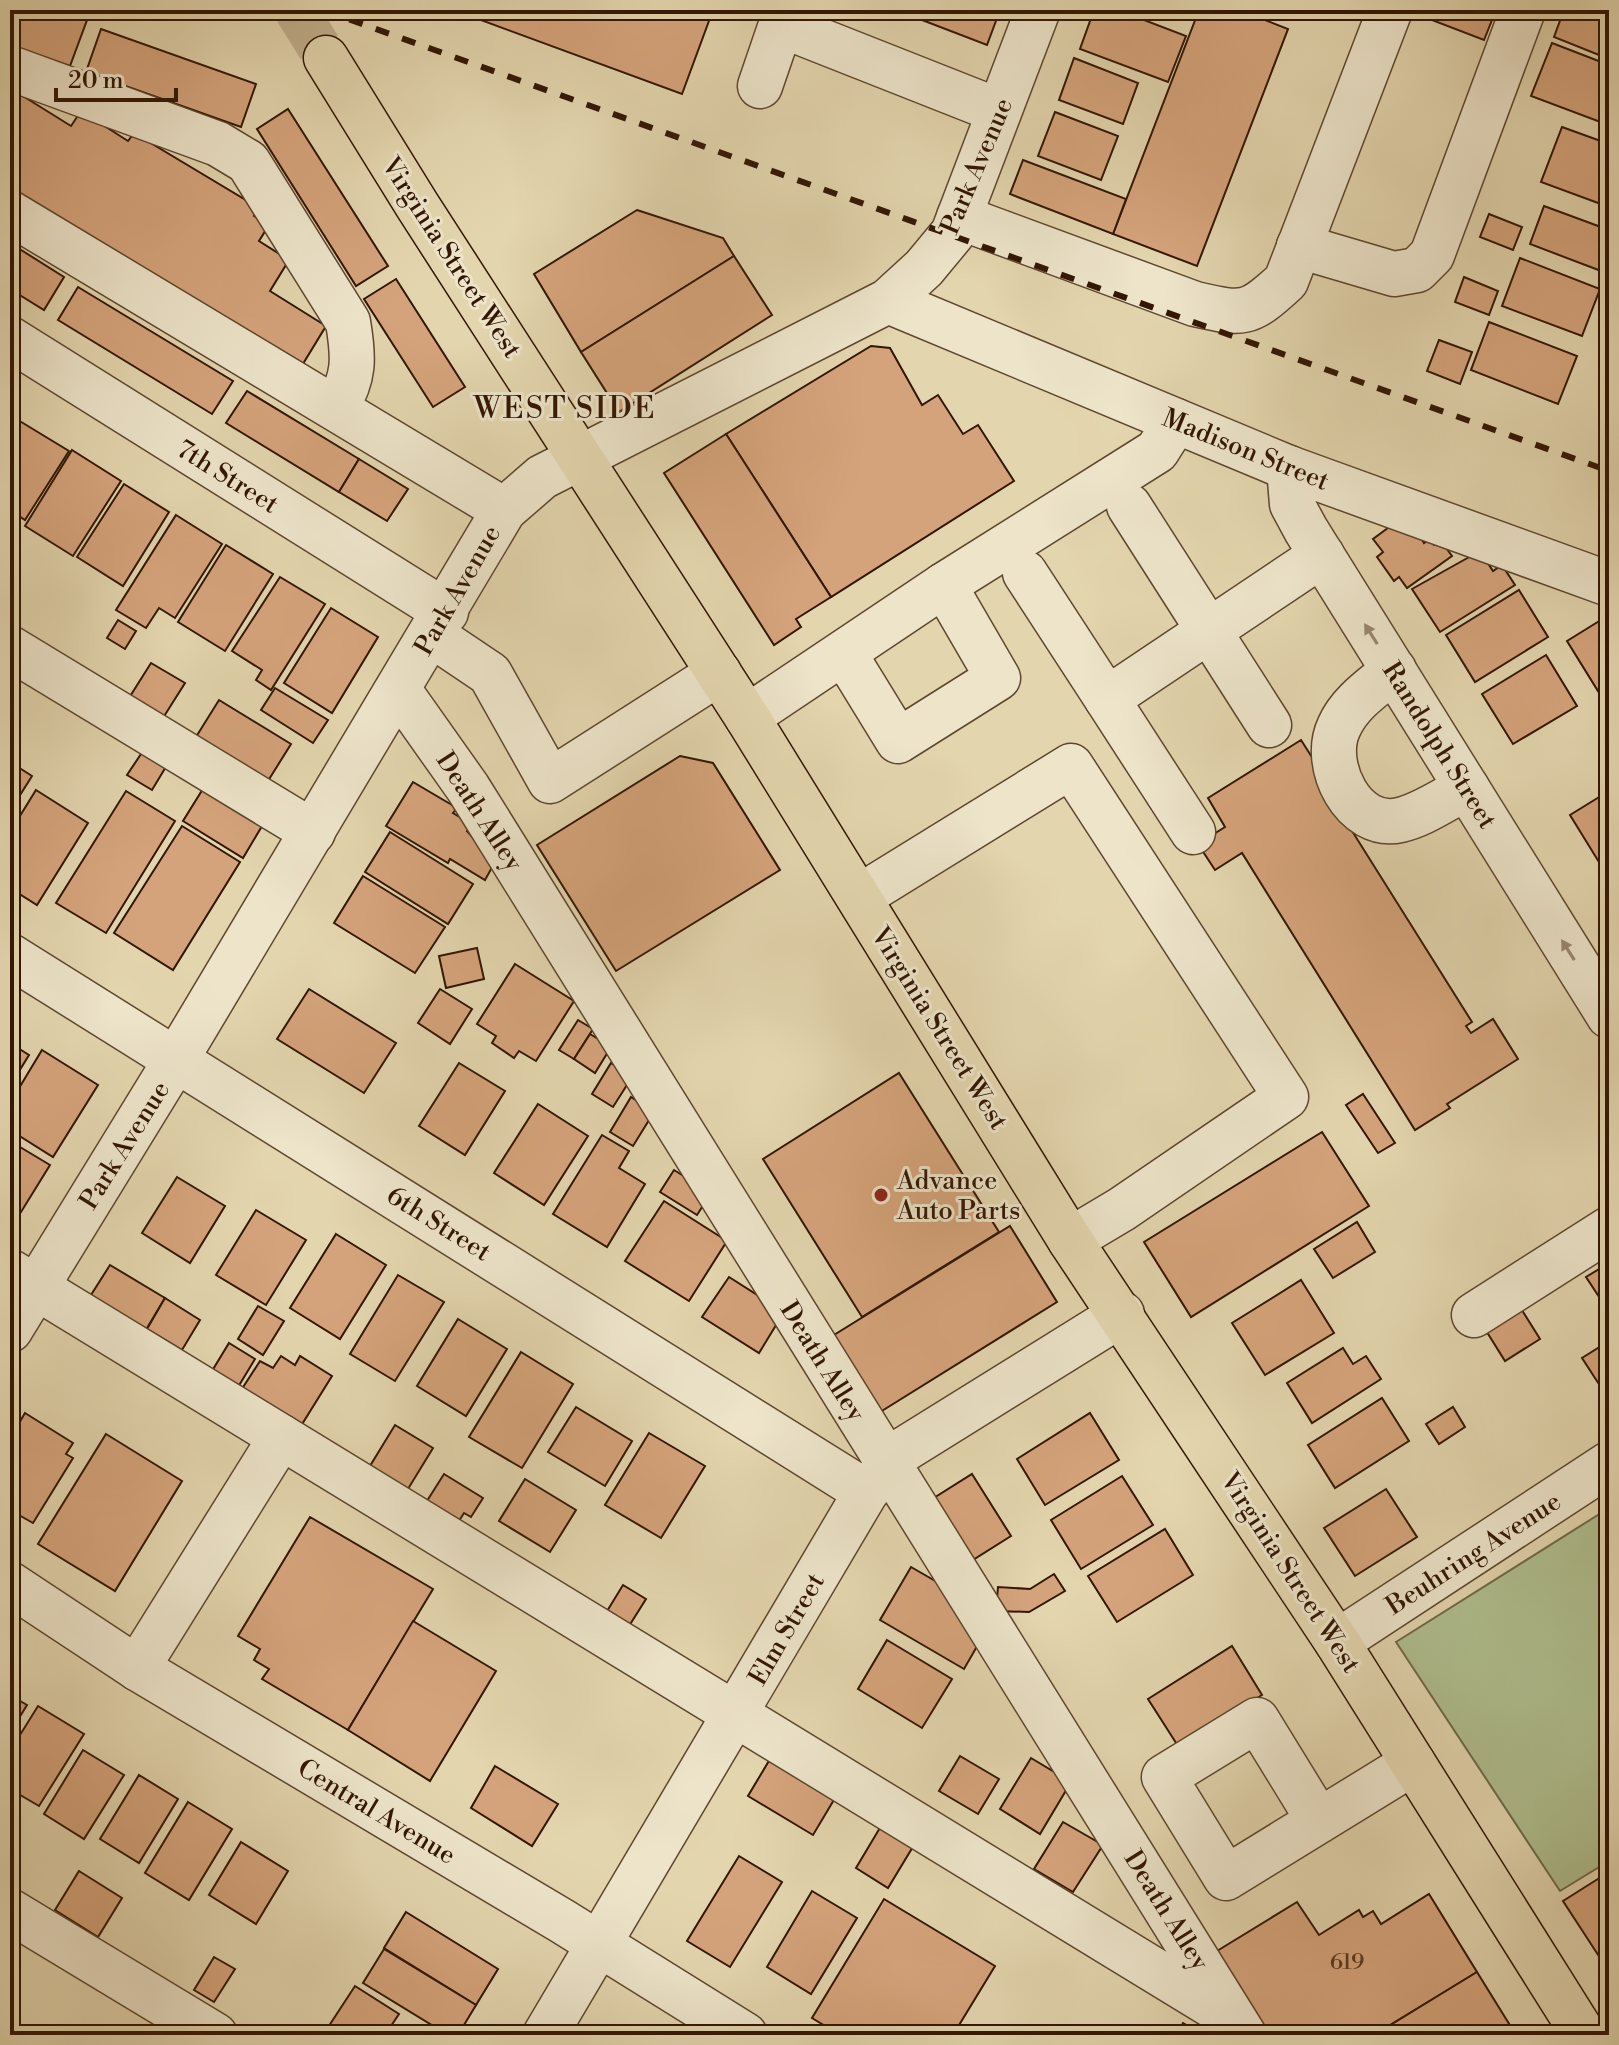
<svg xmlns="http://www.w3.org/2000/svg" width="1619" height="2045" font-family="'Libre Bodoni',serif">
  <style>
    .green { fill: #afbe8e; stroke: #706a49; stroke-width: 2 }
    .building { fill: #d5a37b; stroke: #321604; stroke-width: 2 }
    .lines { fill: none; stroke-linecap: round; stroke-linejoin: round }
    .major-tunnel { stroke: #c0af8c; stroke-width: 44; stroke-dasharray: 44 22; stroke-linecap: butt }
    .minor-casing { stroke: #5e462e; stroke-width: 47 }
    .major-casing { stroke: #321604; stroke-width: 47 }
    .minor { stroke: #ede4ca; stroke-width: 44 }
    .major { stroke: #e3d5ae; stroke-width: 44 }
    .rail { stroke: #321604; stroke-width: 6; stroke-dasharray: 14 14; stroke-linecap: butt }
    .oneway { fill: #998771 }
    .poi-dot { fill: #8f2418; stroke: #ede4ca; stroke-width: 3 }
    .labels { text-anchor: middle; stroke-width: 6; stroke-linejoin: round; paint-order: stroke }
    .number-label { font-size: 22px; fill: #5b3922 }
    .street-label { font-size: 26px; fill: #321604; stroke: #ede4ca }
    .poi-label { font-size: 26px; fill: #321604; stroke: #ede4ca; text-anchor: start }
    .quarter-label { font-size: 30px; letter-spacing: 2px; fill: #321604; stroke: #ede4ca }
  </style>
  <rect width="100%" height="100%" fill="#e3d5ae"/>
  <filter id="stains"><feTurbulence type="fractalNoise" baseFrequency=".0025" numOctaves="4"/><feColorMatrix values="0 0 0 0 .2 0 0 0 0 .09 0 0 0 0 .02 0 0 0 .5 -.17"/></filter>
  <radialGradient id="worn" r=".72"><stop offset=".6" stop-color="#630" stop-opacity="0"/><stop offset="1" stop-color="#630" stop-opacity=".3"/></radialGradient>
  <!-- green -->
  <polygon class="green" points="1609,1508 1609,1861 1560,1891 1396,1642"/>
  <!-- building -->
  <g class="building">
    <polygon points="10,10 58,10 87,20 70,66 10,45"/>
    <polygon points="473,10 713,10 682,94 470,16"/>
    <polygon points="896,10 1000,10 987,45"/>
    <polygon points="1094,10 1118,10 1186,36 1168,82 1080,49"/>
    <polygon points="1199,10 1239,10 1288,29 1197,266 1113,234"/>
    <polygon points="1427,10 1496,10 1484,40 1424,17"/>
    <polygon points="1564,10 1609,10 1609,59 1554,37"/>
    <polygon points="101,29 256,84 241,127 86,72"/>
    <polygon points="1552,43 1609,65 1609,107 1603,123 1531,96"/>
    <polygon points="1074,58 1138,83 1123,124 1059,100"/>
    <polygon points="10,88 71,126 81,111 128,141 134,133 259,208 254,216 269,225 259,241 289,260 270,291 326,326 298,372 10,196"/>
    <polygon points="288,109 388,266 356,286 257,129"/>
    <polygon points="1055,112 1118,136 1101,180 1038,156"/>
    <polygon points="1562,127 1609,144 1609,207 1541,182"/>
    <polygon points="1023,160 1126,199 1113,234 1010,194"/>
    <polygon points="1544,206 1609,230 1609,274 1530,244"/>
    <polygon points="637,210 723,238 734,256 581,352 534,274"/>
    <polygon points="1489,214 1522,227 1513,250 1480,237"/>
    <polygon points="10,243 64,277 44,310 10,289"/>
    <polygon points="734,256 772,315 619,412 581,352"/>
    <polygon points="1520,258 1600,289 1582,336 1502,306"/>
    <polygon points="1464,277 1498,291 1489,315 1455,302"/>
    <polygon points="396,279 465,387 433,407 364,299"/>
    <polygon points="78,287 233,381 212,414 58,320"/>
    <polygon points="1489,322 1577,356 1558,404 1471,370"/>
    <polygon points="1439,340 1472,352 1460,384 1427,371"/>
    <polygon points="871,346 890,348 922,405 938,395 963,434 978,425 1014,481 831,597 726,434"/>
    <polygon points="247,391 359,459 339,492 226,423"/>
    <polygon points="18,420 69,451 25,520 10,510 10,433"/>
    <polygon points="726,434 831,597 796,619 801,627 774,645 664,473"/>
    <polygon points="72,450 121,481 73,556 25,526"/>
    <polygon points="359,459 408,489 387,521 339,492"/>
    <polygon points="124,484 169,512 123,586 77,557"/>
    <polygon points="176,515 222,544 175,618 159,608 146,628 116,610"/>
    <polygon points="1396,522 1413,526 1424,543 1430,539 1434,545 1441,541 1452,556 1407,588 1399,577 1394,581 1377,557 1383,552 1373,539"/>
    <polygon points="226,545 273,574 225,651 178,622"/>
    <polygon points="1480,551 1493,571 1502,565 1515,585 1440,632 1412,589"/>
    <polygon points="280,577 325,604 271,690 256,680 262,670 232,651"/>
    <polygon points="1519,590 1548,637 1475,682 1446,635"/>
    <polygon points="331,608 378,637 332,713 284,683"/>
    <polygon points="1609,615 1609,684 1598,691 1567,641"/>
    <polygon points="118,620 136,631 125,649 107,638"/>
    <polygon points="1546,655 1577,706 1513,744 1482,694"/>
    <polygon points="151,663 185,683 163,718 129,698"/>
    <polygon points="275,688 328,720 313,743 261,710"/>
    <polygon points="219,700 291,744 263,789 191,745"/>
    <polygon points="1301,740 1324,776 1320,780 1472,1022 1466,1026 1471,1033 1493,1019 1518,1059 1447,1104 1450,1108 1415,1130 1242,853 1215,870 1198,844 1225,827 1208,798"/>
    <polygon points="143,751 167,765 152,790 127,775"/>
    <polygon points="680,756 713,763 780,870 616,971 537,845"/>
    <polygon points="10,762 32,776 10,811"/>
    <polygon points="413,782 457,808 453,813 471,824 467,831 495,862 485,880 450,859 448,863 386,826"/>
    <polygon points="206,784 265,821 243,858 183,821"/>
    <polygon points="36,790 88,823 37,905 10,888 10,832"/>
    <polygon points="126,791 175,821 106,933 56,903"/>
    <polygon points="1609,791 1609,863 1602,867 1570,815"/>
    <polygon points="182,826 240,862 173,970 114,933"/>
    <polygon points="390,832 473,884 448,924 365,872"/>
    <polygon points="363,876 445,927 415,973 334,923"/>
    <polygon points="477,948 484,979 446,988 439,956"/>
    <polygon points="515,964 574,1001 536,1061 519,1051 514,1058 492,1043 496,1036 477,1024"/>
    <polygon points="309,989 396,1043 364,1093 277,1039"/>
    <polygon points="440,989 472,1009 450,1044 418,1023"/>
    <polygon points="578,1020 593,1029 574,1059 559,1050"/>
    <polygon points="590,1034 611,1047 595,1073 574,1059"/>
    <polygon points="10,1043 29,1055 10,1086"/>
    <polygon points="42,1050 98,1085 53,1157 10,1130 10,1103"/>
    <polygon points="459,1063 505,1091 465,1155 419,1126"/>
    <polygon points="611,1063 632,1077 613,1107 592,1094"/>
    <polygon points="899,1073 999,1232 862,1317 763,1159"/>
    <polygon points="1363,1094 1395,1143 1378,1153 1346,1105"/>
    <polygon points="631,1097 654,1112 633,1146 610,1132"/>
    <polygon points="538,1104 588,1136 544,1205 494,1173"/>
    <polygon points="1322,1132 1369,1206 1191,1317 1144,1242"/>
    <polygon points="602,1135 629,1151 619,1168 645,1184 607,1247 553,1214"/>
    <polygon points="10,1141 50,1165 21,1212 10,1206"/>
    <polygon points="674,1170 711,1193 697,1215 660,1192"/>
    <polygon points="177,1177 225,1206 190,1263 142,1233"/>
    <polygon points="664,1201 727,1241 689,1301 625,1261"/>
    <polygon points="256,1210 306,1240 266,1305 216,1275"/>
    <polygon points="1357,1222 1375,1252 1333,1278 1314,1249"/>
    <polygon points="1010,1226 1057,1302 869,1419 821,1343"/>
    <polygon points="336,1234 386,1265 340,1339 290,1308"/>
    <polygon points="1609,1263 1609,1312 1586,1277"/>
    <polygon points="110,1265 165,1298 140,1340 84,1306"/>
    <polygon points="398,1275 444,1302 395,1381 350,1354"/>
    <polygon points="729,1277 784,1312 759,1353 702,1317"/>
    <polygon points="1301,1280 1334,1333 1265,1375 1232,1323"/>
    <polygon points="165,1298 200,1320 182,1350 147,1329"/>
    <polygon points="258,1306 284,1321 263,1355 238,1339"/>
    <polygon points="1520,1307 1540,1339 1505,1361 1485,1329"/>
    <polygon points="458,1319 507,1349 466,1416 417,1386"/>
    <polygon points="1609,1341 1609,1397 1608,1398 1582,1358"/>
    <polygon points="229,1343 255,1359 235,1392 209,1376"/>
    <polygon points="1343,1348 1353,1364 1366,1356 1381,1379 1312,1423 1287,1383"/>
    <polygon points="521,1352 573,1384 522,1468 469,1437"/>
    <polygon points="281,1356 295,1365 300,1356 332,1376 299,1429 240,1392 260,1361 273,1368"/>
    <polygon points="1382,1398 1409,1441 1335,1488 1308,1445"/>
    <polygon points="576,1407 632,1441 605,1486 548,1452"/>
    <polygon points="1453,1407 1465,1427 1439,1444 1426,1424"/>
    <polygon points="25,1413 73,1443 66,1454 73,1458 33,1523 10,1510 10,1422 18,1425"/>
    <polygon points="1090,1413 1119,1460 1045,1505 1017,1459"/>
    <polygon points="395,1425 433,1448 408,1489 370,1466"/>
    <polygon points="649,1433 705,1466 661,1538 605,1505"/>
    <polygon points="106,1434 182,1481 115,1591 38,1544"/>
    <polygon points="444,1474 483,1498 471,1517 464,1513 452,1532 420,1512"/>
    <polygon points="972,1474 1011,1536 968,1563 929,1501"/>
    <polygon points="1122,1476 1153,1525 1081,1569 1051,1520"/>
    <polygon points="525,1479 576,1510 550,1552 499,1521"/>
    <polygon points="1386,1489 1417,1537 1355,1576 1324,1528"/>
    <polygon points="310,1517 433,1589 348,1730 262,1679 269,1669 254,1660 260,1649 238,1636"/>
    <polygon points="1165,1529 1193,1575 1117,1622 1088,1576"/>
    <polygon points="911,1567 970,1601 987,1629 964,1669 880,1620"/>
    <polygon points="1054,1574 1065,1591 1029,1612 996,1611 998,1587 1030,1589"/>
    <polygon points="623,1585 646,1599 624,1634 601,1621"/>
    <polygon points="413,1621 496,1671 430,1781 348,1730"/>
    <polygon points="887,1640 952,1679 922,1728 858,1689"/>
    <polygon points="1232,1646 1262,1695 1178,1746 1148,1699"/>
    <polygon points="10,1695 27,1705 10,1733"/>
    <polygon points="38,1706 84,1734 39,1806 10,1789 10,1751"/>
    <polygon points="83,1750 124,1775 84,1839 44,1814"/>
    <polygon points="773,1754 838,1793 813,1835 748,1796"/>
    <polygon points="960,1756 999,1779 978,1814 939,1791"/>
    <polygon points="1031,1758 1071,1782 1040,1834 1000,1809"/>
    <polygon points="495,1766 558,1804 532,1846 471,1808"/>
    <polygon points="139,1775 178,1799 139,1863 100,1839"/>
    <polygon points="188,1802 232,1829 189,1900 145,1873"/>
    <polygon points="884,1821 917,1840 888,1888 856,1868"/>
    <polygon points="1063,1822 1103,1845 1073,1892 1034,1869"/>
    <polygon points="241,1842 288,1871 256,1924 209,1895"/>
    <polygon points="739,1856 782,1882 730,1967 687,1941"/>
    <polygon points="79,1871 122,1898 98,1937 55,1910"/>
    <polygon points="1609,1872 1609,1961 1604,1964 1563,1901"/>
    <polygon points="812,1891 857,1918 811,1994 767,1967"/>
    <polygon points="1429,1894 1477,1972 1374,2035 1269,2035 1217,1951 1297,1902 1319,1935 1359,1910 1363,1917 1373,1911 1381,1924"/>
    <polygon points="884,1899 995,1966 953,2035 840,2035 812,2018"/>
    <polygon points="406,1912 498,1969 476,2005 384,1948"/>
    <polygon points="384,1949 476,2005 458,2035 448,2035 363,1983"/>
    <polygon points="214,1957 235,1969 214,2002 194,1990"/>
    <polygon points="1609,1961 1609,1978 1601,1966"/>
    <polygon points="1477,1972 1516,2035 1374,2035"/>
    <polygon points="355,1986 399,2014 385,2035 323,2035"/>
    <polygon points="10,2023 30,2035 10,2035"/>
    <polygon points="1183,2023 1204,2035 1176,2035"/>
  </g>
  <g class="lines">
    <!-- major-tunnel -->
    <polyline class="major-tunnel" points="296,10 326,58"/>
    <!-- minor casing -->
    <g class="minor-casing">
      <g id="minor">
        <polyline points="781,25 999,111"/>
        <path d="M10,68L218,144L248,162L348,322C354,358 355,377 336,408"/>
        <polyline points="760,86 786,10"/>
        <polyline points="10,213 504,510"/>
        <path d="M959,217L1195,304C1244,315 1248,316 1286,281L1390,10"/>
        <polyline points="1299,246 1394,274 1417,270 1432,255 1523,10"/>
        <polyline points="888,301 1289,468 1609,584"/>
        <polyline points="10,339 446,612"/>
        <polyline points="1289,468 1292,504 1306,530 1609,1016"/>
        <polyline points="1129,506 1269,725"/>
        <polyline points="1025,573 1107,699"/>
        <polyline points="432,635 490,674 550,781 719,673"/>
        <polyline points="10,648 313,832"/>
        <polyline points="844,653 898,741 998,678 944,585"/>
        <path d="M1394,670C1374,687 1350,702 1339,727C1321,764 1353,831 1400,820C1423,815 1446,798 1467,788"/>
        <polyline points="398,689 468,788 1244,2035"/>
        <polyline points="747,717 944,585 1157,451 1176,421"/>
        <polyline points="1193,832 1107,699 1322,555"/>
        <polyline points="859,897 1071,766 1286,1097 1122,1209 1070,1240"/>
        <polyline points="10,956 866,1492"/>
        <polyline points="11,1272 1226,2014"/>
        <polyline points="1474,1315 1609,1229"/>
        <polyline points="10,1330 177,1058 504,510 542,477 888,301 924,268 953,233 1038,10"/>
        <polyline points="10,1584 137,1668 562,1921 745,2035"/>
        <polyline points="1337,1642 1609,1464"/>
        <polyline points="137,1668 281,1437"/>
        <polyline points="1319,1821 1257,1720 1164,1777 1226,1878 1413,1763"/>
        <polyline points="10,1911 215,2035"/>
        <polyline points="545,2035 866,1492 900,1452 1122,1314"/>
      </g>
    </g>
    <!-- major casing -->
    <g class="major-casing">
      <polyline id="major" points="326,58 417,205 747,717 1070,1240 1337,1642 1584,2035"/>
    </g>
    <!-- minor -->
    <use href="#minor" class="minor"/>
    <!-- major -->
    <use href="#major" class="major"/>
    <!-- rail -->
    <polyline class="rail" points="323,10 1609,471"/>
  </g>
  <!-- one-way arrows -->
  <defs><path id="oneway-solid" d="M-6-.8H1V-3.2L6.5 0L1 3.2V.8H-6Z" transform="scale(2)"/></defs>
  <g class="oneway">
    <use href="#oneway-solid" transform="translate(1371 634) rotate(-122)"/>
    <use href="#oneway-solid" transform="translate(1568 950) rotate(-122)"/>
  </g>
  <!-- markers -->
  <circle class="poi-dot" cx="881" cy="1195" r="8"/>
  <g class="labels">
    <!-- number labels -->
    <g class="number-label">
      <text x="1347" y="1969">619</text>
    </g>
    <!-- street labels -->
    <g class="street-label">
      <text transform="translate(976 166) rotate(-67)" y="9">Park Avenue</text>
      <text transform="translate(452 257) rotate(57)" y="9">Virginia Street West</text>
      <text transform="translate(1246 449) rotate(22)" y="9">Madison Street</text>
      <text transform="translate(228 476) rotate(32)" y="9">7th Street</text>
      <text transform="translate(457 590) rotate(-60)" y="9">Park Avenue</text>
      <text transform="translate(1440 745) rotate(58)" y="9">Randolph Street</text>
      <text transform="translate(480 811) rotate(57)" y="9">Death Alley</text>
      <text transform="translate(940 1028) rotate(58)" y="9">Virginia Street West</text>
      <text transform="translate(124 1145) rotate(-58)" y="9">Park Avenue</text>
      <text transform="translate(439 1223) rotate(32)" y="9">6th Street</text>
      <text transform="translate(823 1361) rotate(58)" y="9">Death Alley</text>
      <text transform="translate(1473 1553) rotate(-33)" y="9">Beuhring Avenue</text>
      <text transform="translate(1291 1572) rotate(57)" y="9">Virginia Street West</text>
      <text transform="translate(786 1629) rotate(-60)" y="9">Elm Street</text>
      <text transform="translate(377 1811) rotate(31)" y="9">Central Avenue</text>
      <text transform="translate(1167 1910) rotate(58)" y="9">Death Alley</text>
    </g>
    <!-- poi labels -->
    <g class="poi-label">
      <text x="897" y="1189">Advance<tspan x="897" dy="30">Auto Parts</tspan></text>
    </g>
    <!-- quarter labels -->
    <g class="quarter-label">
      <text x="565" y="418">WEST SIDE</text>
    </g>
  </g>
  <!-- margin -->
  <rect width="1619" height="2045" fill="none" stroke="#e3d5ae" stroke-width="40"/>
  <rect x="12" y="12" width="1595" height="2021" fill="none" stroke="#321604" stroke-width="4"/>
  <rect x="20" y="20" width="1579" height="2005" fill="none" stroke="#321604" stroke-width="2"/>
  <!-- scale -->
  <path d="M56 88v12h120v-12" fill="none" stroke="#321604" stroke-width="4"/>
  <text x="68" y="88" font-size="24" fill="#321604" stroke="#ede4ca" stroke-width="6" paint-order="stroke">20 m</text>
  <rect width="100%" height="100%" filter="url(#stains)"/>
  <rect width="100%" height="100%" fill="url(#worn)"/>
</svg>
